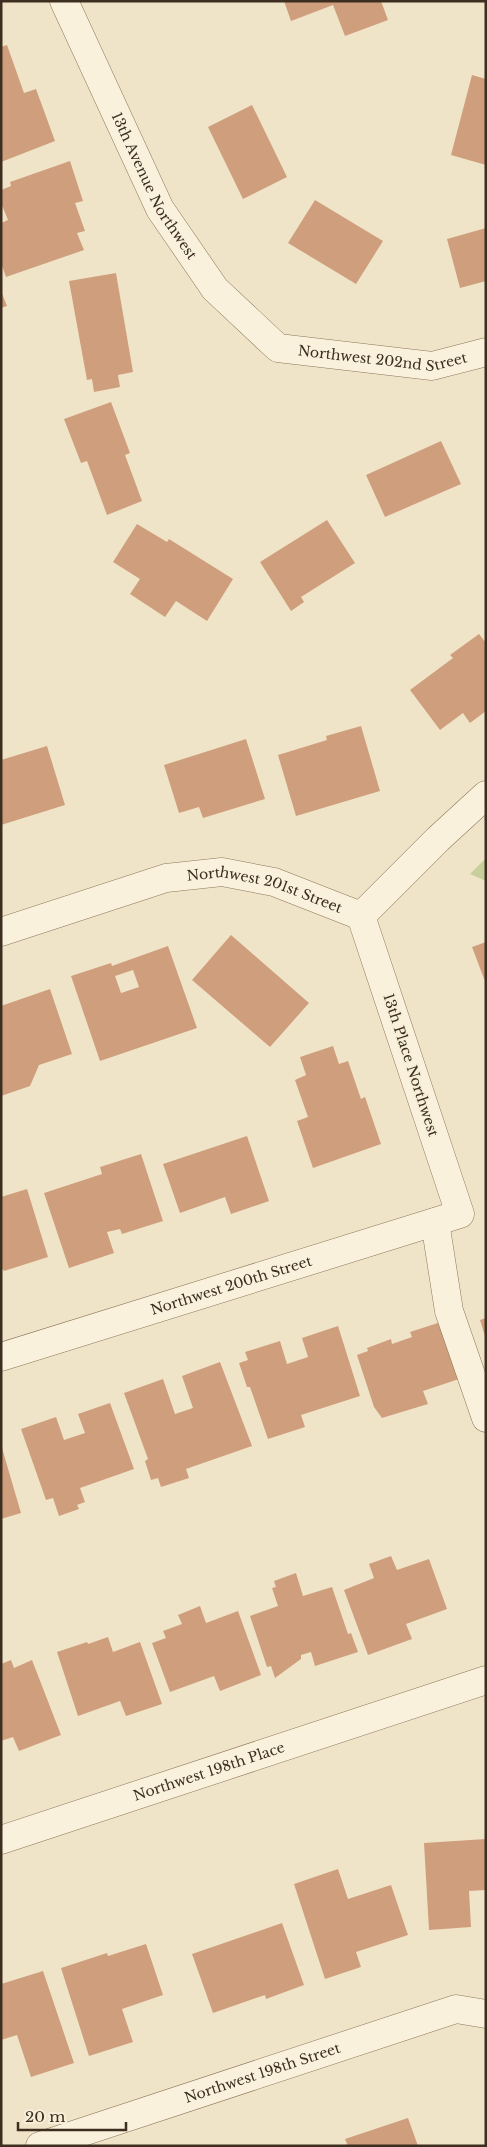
<svg xmlns="http://www.w3.org/2000/svg" width="487" height="2147" font-family="'Libre Baskerville',serif">
  <style>
    .green { fill: #c9cf9b }
    .building { fill: #cf9f7d; fill-rule: evenodd }
    .lines { fill: none; stroke-linecap: round; stroke-linejoin: round }
    .minor-casing { stroke: #8d765c; stroke-width: 29 }
    .minor { stroke: #faf1dc; stroke-width: 28 }
    .labels { text-anchor: middle; stroke-width: 4; stroke-linejoin: round; paint-order: stroke }
    .street-label { font-size: 14px; fill: #3d2e20; stroke: #f7eed8 }
  </style>
  <rect width="100%" height="100%" fill="#f0e4c8"/>
  <!-- green -->
  <polygon class="green" points="486,858 486,881 470,874"/>
  <!-- building -->
  <g class="building">
    <polygon points="284,1 381,1 388,20 345,36 333,5 291,21"/>
    <polygon points="7,45 24,93 36,89 55,141 1,162 1,47"/>
    <polygon points="472,75 486,79 486,165 451,155"/>
    <polygon points="252,105 287,177 243,199 208,127"/>
    <polygon points="70,161 83,201 75,203 85,231 77,233 84,250 6,277 1,263 1,223 8,220 1,203 1,190 11,186 10,182"/>
    <polygon points="315,200 383,241 356,284 288,243"/>
    <polygon points="486,228 486,281 460,288 447,239"/>
    <polygon points="116,273 133,372 118,375 120,387 94,392 92,379 87,380 69,281"/>
    <polygon points="1,291 7,306 1,308"/>
    <polygon points="111,402 130,453 125,455 142,501 107,515 87,461 81,463 64,419"/>
    <polygon points="441,441 461,484 385,517 366,475"/>
    <polygon points="327,520 355,563 301,597 304,602 291,611 260,562"/>
    <polygon points="137,524 167,542 169,539 233,579 207,621 176,601 165,617 130,594 140,579 113,562"/>
    <polygon points="479,634 486,643 486,711 470,723 463,713 440,730 410,690 453,658 450,655"/>
    <polygon points="361,726 380,791 296,816 278,755 327,740 326,736"/>
    <polygon points="246,739 265,799 203,818 199,807 179,813 164,765"/>
    <polygon points="47,746 65,805 1,825 1,760"/>
    <polygon points="231,935 309,1003 270,1047 192,980"/>
    <polygon points="486,942 486,984 472,947"/>
    <path d="M168,946L197,1028L100,1061L71,976L111,963L112,966ZM133,970L139,987L121,993L115,976Z"/>
    <polygon points="50,989 72,1054 39,1065 30,1086 1,1096 1,1006"/>
    <polygon points="333,1046 339,1064 348,1061 361,1099 365,1097 381,1144 313,1168 297,1121 308,1117 295,1080 306,1075 300,1057"/>
    <polygon points="247,1136 269,1201 231,1214 225,1197 180,1213 163,1164"/>
    <polygon points="141,1154 163,1221 122,1234 120,1229 107,1232 114,1253 69,1268 44,1193 102,1174 100,1167"/>
    <polygon points="27,1189 48,1257 4,1271 1,1267 1,1197"/>
    <polygon points="486,1318 486,1336 485,1336 480,1320"/>
    <polygon points="444,1321 462,1378 423,1391 428,1404 382,1418 374,1407 357,1355 368,1351 367,1348 391,1339 392,1344 412,1337 410,1332"/>
    <polygon points="338,1326 360,1396 301,1415 305,1427 268,1439 250,1387 247,1387 239,1363 248,1360 245,1352 280,1341 287,1364 308,1357 302,1338"/>
    <polygon points="220,1362 252,1446 186,1469 189,1478 161,1487 158,1478 151,1480 145,1461 148,1459 124,1393 163,1379 175,1414 193,1408 182,1376"/>
    <polygon points="110,1403 134,1469 80,1488 85,1502 77,1505 79,1509 59,1516 53,1498 46,1500 21,1429 56,1417 64,1440 85,1433 78,1414"/>
    <polygon points="2,1448 21,1513 1,1519 1,1449"/>
    <polygon points="391,1556 397,1570 429,1559 447,1609 406,1624 412,1639 368,1655 344,1590 374,1578 369,1564"/>
    <polygon points="296,1573 303,1596 332,1587 348,1634 351,1633 358,1652 315,1666 311,1652 301,1655 301,1659 275,1678 271,1666 267,1667 250,1616 278,1606 272,1588 276,1587 274,1581"/>
    <polygon points="200,1606 206,1623 238,1611 261,1675 220,1691 214,1676 170,1692 152,1643 166,1638 163,1631 182,1624 178,1615"/>
    <polygon points="108,1637 113,1652 140,1642 162,1704 126,1716 120,1701 78,1716 57,1652 87,1642 88,1644"/>
    <polygon points="11,1660 14,1668 32,1660 61,1735 19,1751 13,1737 1,1741 1,1664"/>
    <polygon points="486,1839 486,1890 469,1891 471,1927 429,1930 424,1843"/>
    <polygon points="338,1869 348,1899 391,1885 408,1935 356,1952 361,1967 325,1979 294,1884"/>
    <polygon points="282,1923 304,1985 266,1999 265,1995 213,2013 192,1954"/>
    <polygon points="146,1944 163,1995 122,2009 133,2042 89,2056 61,1968 107,1953 108,1956"/>
    <polygon points="43,1971 74,2063 31,2077 17,2035 1,2040 1,1984"/>
    <polygon points="408,2118 418,2146 348,2146 345,2139"/>
  </g>
  <g class="lines">
    <!-- minor casing -->
    <g class="minor-casing">
      <g id="minor">
        <path id="s1" d="M64,1L160,209L215,289L278,348L432,366L486,352"/>
        <path id="s2" d="M1,932L166,878L222,872L274,882L361,916L438,839L486,795"/>
        <polyline points="435,1222 449,1311 486,1418"/>
        <path id="s3" d="M1,1357L460,1214L361,916"/>
        <path id="s4" d="M1,1840L486,1680"/>
        <path id="s5" d="M40,2146L456,2009L486,2014"/>
      </g>
    </g>
    <!-- minor -->
    <use href="#minor" class="minor"/>
  </g>
  <g class="labels">
    <!-- street labels -->
    <g class="street-label">
      <text dy="5" stroke="none"><textPath href="#s1" startOffset="206">13th Avenue Northwest</textPath></text>
      <text dy="5" stroke="none"><textPath href="#s1" startOffset="518">Northwest 202nd Street</textPath></text>
      <text dy="5" stroke="none"><textPath href="#s2" startOffset="275">Northwest 201st Street</textPath></text>
      <text transform="translate(411 1065) rotate(72)" y="5">13th Place Northwest</text>
      <text dy="5" stroke="none"><textPath href="#s3" startOffset="241">Northwest 200th Street</textPath></text>
      <text dy="5" stroke="none"><textPath href="#s4" startOffset="219">Northwest 198th Place</textPath></text>
      <text dy="5" stroke="none"><textPath href="#s5" startOffset="234">Northwest 198th Street</textPath></text>
    </g>
  </g>
  <!-- border -->
  <rect width="487" height="2147" fill="none" stroke="#3d2e20" stroke-width="5"/>
  <!-- scale -->
  <path d="M18 2122v8h108v-8" fill="none" stroke="#3d2e20" stroke-width="2.5"/>
  <text x="25" y="2122" font-size="15" fill="#3d2e20" stroke="#f7eed8" stroke-width="4" paint-order="stroke">20 m</text>
</svg>
